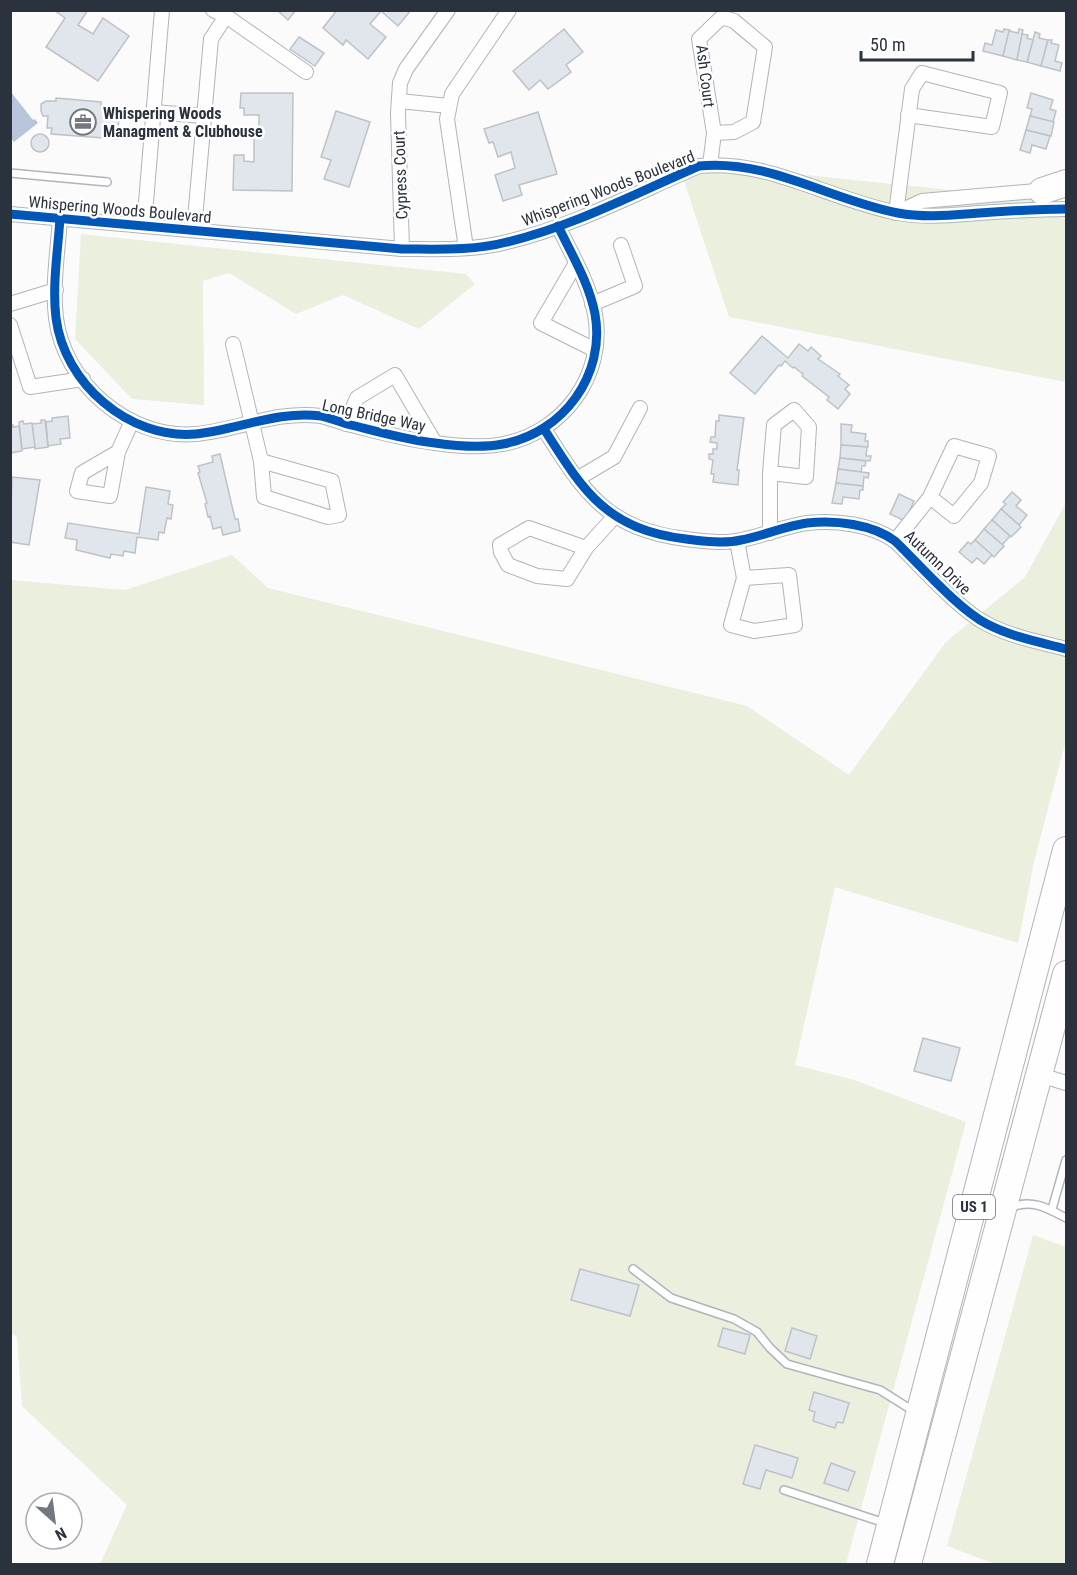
<svg xmlns="http://www.w3.org/2000/svg" width="1077" height="1575" font-family="'Roboto Condensed',sans-serif">
  <style>
    .green { fill: #eaefde }
    .water { fill: #b8c6db }
    .building { fill: #e1e6ed; stroke: #bec2c8; stroke-width: 1.5 }
    .lines { fill: none; stroke-linecap: round; stroke-linejoin: round }
    .lane-casing { stroke: #b0b4ba; stroke-width: 10 }
    .street-casing { stroke: #b0b4ba; stroke-width: 16 }
    .highway-casing { stroke: #b0b4ba; stroke-width: 28 }
    .lane { stroke: #fefefe; stroke-width: 7 }
    .street { stroke: #fefefe; stroke-width: 14 }
    .highway { stroke: #fefefe; stroke-width: 26 }
    .cycleway-casing { stroke: #fff; stroke-width: 13 }
    .cycleway { stroke: #0057b8; stroke-width: 9 }
    .labels { text-anchor: middle; stroke-width: 5; stroke-linejoin: round; paint-order: stroke }
    .shield { fill: #fff; stroke: #6a7078; stroke-width: 1.5 }
    .shield-label { font-size: 15px; font-weight: bold; fill: #2a323e }
    .street-label { font-size: 16px; fill: #2a323e; stroke: #fff }
    .poi-label { font-size: 16px; font-weight: bold; fill: #2a323e; stroke: #fff; text-anchor: start }
  </style>
  <rect width="100%" height="100%" fill="#fbfbfb"/>
  <!-- green -->
  <g class="green">
    <polygon points="727,167 1027,198 1066,211 1066,382 729,317 683,178"/>
    <polygon points="81,234 466,274 475,284 419,329 343,295 296,314 229,273 203,281 204,405 132,399 75,339"/>
    <polygon points="1066,503 1066,740 1034,862 1018,943 835,887 795,1065 854,1080 966,1122 846,1564 100,1564 127,1505 22,1406 17,1337 11,1333 11,580 125,590 232,555 268,588 747,706 849,775 946,642 1025,577"/>
    <polygon points="1033,1235 1066,1247 1066,1564 995,1564 947,1546"/>
  </g>
  <!-- water -->
  <polygon class="water" points="11,92 33,120 35,119 38,123 14,142 11,138"/>
  <!-- building -->
  <g class="building">
    <polygon points="54,10 88,10 78,25 93,34 103,18 129,36 98,81 46,47 65,18"/>
    <polygon points="277,10 296,10 288,20"/>
    <polygon points="337,10 411,10 398,26 381,11 370,24 386,37 368,59 346,40 343,45 323,28"/>
    <polygon points="564,29 583,52 566,65 571,72 548,89 540,80 529,90 513,71"/>
    <polygon points="1004,29 1010,30 1003,56 983,51 985,43 992,45 996,30 1003,32"/>
    <polygon points="1019,29 1023,30 1017,60 1003,56 1009,31 1018,33"/>
    <polygon points="1035,32 1040,34 1039,38 1048,40 1041,66 1027,62"/>
    <polygon points="1022,34 1028,35 1027,38 1033,40 1027,62 1017,60"/>
    <polygon points="299,37 324,53 315,66 290,49"/>
    <polygon points="1048,40 1052,40 1051,43 1059,45 1055,61 1062,63 1060,71 1041,66"/>
    <polygon points="241,93 293,93 292,191 233,190 234,155 244,155 244,161 254,162 254,129 259,129 259,115 244,115 244,108 240,108"/>
    <polygon points="1031,93 1053,100 1050,109 1056,111 1053,122 1030,116 1032,109 1027,108"/>
    <polygon points="56,98 101,102 101,106 120,108 117,139 51,134 52,128 47,128 48,116 43,116 41,111 41,104 46,101 56,101"/>
    <polygon points="336,111 370,122 349,187 324,179 331,160 321,157"/>
    <polygon points="538,112 557,174 519,185 522,195 503,201 495,175 515,168 511,152 498,157 493,142 489,143 484,129"/>
    <polygon points="1030,116 1054,122 1051,136 1026,130"/>
    <polygon points="1026,130 1050,136 1046,149 1032,145 1030,153 1020,150"/>
    <circle cx="40" cy="143" r="9"/>
    <polygon points="762,336 788,358 799,344 808,351 811,347 821,356 818,359 840,374 838,376 849,385 845,389 850,394 838,409 827,400 829,397 802,376 803,374 794,367 793,368 785,361 781,366 779,365 755,394 730,373"/>
    <polygon points="719,415 744,418 737,470 739,470 738,485 713,482 714,474 711,474 713,460 709,459 709,454 713,454 713,449 717,449 717,443 710,442 711,437 715,437 716,421 719,421"/>
    <polygon points="68,416 70,438 60,439 61,444 48,446 46,422 52,421 52,418"/>
    <polygon points="41,420 45,420 48,447 35,449 32,424 41,423"/>
    <polygon points="23,421 24,424 32,423 35,447 22,449 19,422"/>
    <polygon points="841,424 852,425 851,432 866,434 865,441 868,441 868,447 841,445"/>
    <polygon points="10,425 13,425 13,427 19,426 22,451 10,453"/>
    <polygon points="841,445 867,447 866,456 871,456 870,461 840,458"/>
    <polygon points="220,454 235,519 238,519 240,531 223,535 221,527 213,529 210,516 208,517 205,504 207,503 198,473 200,472 198,466 213,462 212,456"/>
    <polygon points="840,458 866,461 865,466 862,466 861,472 838,469"/>
    <polygon points="838,469 869,473 868,478 864,477 863,486 836,483"/>
    <polygon points="12,477 40,480 29,545 10,542"/>
    <polygon points="836,483 863,486 863,490 860,490 859,499 843,497 842,504 832,503"/>
    <polygon points="146,487 170,491 168,504 173,505 171,519 167,518 164,533 159,532 158,540 137,537 135,553 124,551 123,556 111,554 110,558 76,550 77,540 65,538 68,523 139,534"/>
    <polygon points="1012,492 1021,500 1016,506 1027,515 1019,525 1001,509 1006,504 1003,502"/>
    <polygon points="899,494 914,501 905,521 890,514"/>
    <polygon points="1001,509 1021,527 1011,537 992,520"/>
    <polygon points="992,520 1010,536 1002,545 984,529"/>
    <polygon points="984,529 1004,546 994,557 975,540"/>
    <polygon points="975,540 992,555 984,564 977,558 972,563 959,552 968,542 971,544"/>
    <polygon points="923,1038 960,1048 951,1081 914,1071"/>
    <polygon points="580,1269 639,1285 630,1316 571,1300"/>
    <polygon points="723,1328 750,1335 745,1354 718,1346"/>
    <polygon points="792,1328 817,1336 810,1359 785,1351"/>
    <polygon points="814,1392 849,1403 843,1423 837,1422 835,1428 813,1421 815,1412 809,1410"/>
    <polygon points="755,1445 798,1458 792,1478 766,1470 760,1489 743,1484"/>
    <polygon points="831,1463 855,1472 848,1491 824,1483"/>
  </g>
  <g class="lines">
    <!-- lane casing -->
    <g class="lane-casing">
      <g id="lane">
        <polyline points="10,173 107,182"/>
        <path d="M1010,1208C1030,1198 1048,1208 1066,1218"/>
        <polyline points="1052,1209 1066,1160"/>
        <polyline points="633,1269 671,1298 734,1319 757,1332 770,1348 787,1364 880,1390 915,1412"/>
        <polyline points="784,1490 885,1523"/>
      </g>
    </g>
    <!-- street casing -->
    <g class="street-casing">
      <g id="street">
        <polyline points="213,10 226,16 306,72"/>
        <polyline points="399,101 449,106"/>
        <polyline points="153,112 204,116"/>
        <polyline points="710,165 714,133 734,132 753,122 765,47 734,21 722,17 699,39 714,133"/>
        <polyline points="896,213 912,89 922,73 1000,93 992,127 908,115"/>
        <polyline points="896,213 922,201 1047,190"/>
        <path d="M10,214L402,249C437,249 473,251 507,242C574,226 636,193 699,166C769,159 830,200 898,213C925,218 952,215 980,213C1009,211 1037,209 1066,209"/>
        <path d="M60,218C58,250 52,285 56,318C64,383 129,440 196,434C237,430 278,410 321,416C329,418 338,421 347,424C376,431 406,440 435,443C456,446 483,448 503,444C563,433 606,375 595,314C589,283 572,255 558,226"/>
        <polyline points="144,226 162,10"/>
        <polyline points="194,230 211,39 226,16"/>
        <polyline points="466,248 447,119 452,94 509,10"/>
        <polyline points="402,249 398,113 400,83 406,69 448,10"/>
        <polyline points="576,263 541,323 595,350"/>
        <polyline points="10,304 56,290"/>
        <polyline points="592,304 635,286 621,245"/>
        <polyline points="10,325 30,387 83,379"/>
        <polyline points="233,344 261,461 264,497 328,517 339,515 332,481 261,461"/>
        <polyline points="346,424 357,398 395,375 435,443"/>
        <path d="M544,429C584,492 606,529 686,539C702,541 724,544 741,540C763,536 785,526 807,523C836,520 872,524 895,541C920,565 958,609 987,624C1012,637 1040,642 1066,649"/>
        <polyline points="118,452 82,473 77,491 110,496 118,452 132,421"/>
        <polyline points="770,473 774,425 794,410 809,427 806,477 770,473 770,533"/>
        <polyline points="577,479 614,457 640,408"/>
        <polyline points="737,541 744,578 789,575 795,625 754,631 731,625 744,578"/>
        <polyline points="895,541 930,497 954,516 981,483 989,456 954,446 930,497"/>
        <polyline points="586,548 529,528 500,545 501,552 508,565 537,576 567,579 586,548 615,516"/>
        <polyline points="1040,1075 1066,1083"/>
      </g>
    </g>
    <!-- highway casing -->
    <g class="highway-casing">
      <g id="highway">
        <polyline points="1042,191 1066,183"/>
        <polyline points="880,1564 1066,850"/>
        <polyline points="908,1564 1066,974"/>
      </g>
    </g>
    <!-- lane -->
    <use href="#lane" class="lane"/>
    <!-- street -->
    <use href="#street" class="street"/>
    <!-- highway -->
    <use href="#highway" class="highway"/>
    <!-- cycleway casing -->
    <g class="cycleway-casing">
      <g id="cycleway">
        <path d="M10,214L402,249C437,249 473,251 507,242C574,226 636,193 699,166C769,159 830,200 898,213C925,218 952,215 980,213C1009,211 1037,209 1066,209"/>
        <path d="M60,218C58,250 52,285 56,318C64,383 129,440 196,434C237,430 278,410 321,416C329,418 338,421 347,424C376,431 406,440 435,443C456,446 483,448 503,444C563,433 606,375 595,314C589,283 572,255 558,226"/>
        <path d="M544,429C584,492 606,529 686,539C702,541 724,544 741,540C763,536 785,526 807,523C836,520 872,524 895,541C920,565 958,609 987,624C1012,637 1040,642 1066,649"/>
      </g>
    </g>
    <!-- cycleway -->
    <use href="#cycleway" class="cycleway"/>
  </g>
  <!-- icons -->
  <defs>
    <g id="office-ring" transform="scale(1.35)"><circle r="9.5" fill="#fff" stroke="#737880" stroke-width="1.5"/><path d="M-6-3h4V-5.5h4V-3h4V5H-6ZM-1-4.5V-3h2v-1.5ZM-6 0V1H6V0Z" fill="#737880"/></g>
  </defs>
  <g fill-rule="evenodd">
    <use href="#office-ring" x="83" y="122"/>
  </g>
  <g class="labels">
    <!-- shield labels -->
    <rect class="shield" x="953" y="1195" width="42" height="24" rx="4.5"/>
    <g class="shield-label">
      <text x="974" y="1212">US 1</text>
    </g>
    <!-- street labels -->
    <g class="street-label">
      <text transform="translate(706 76) rotate(83)" y="6">Ash Court</text>
      <text transform="translate(400 175) rotate(-92)" y="6">Cypress Court</text>
      <text transform="translate(608 188) rotate(-21)" y="6">Whispering Woods Boulevard</text>
      <text transform="translate(120 209) rotate(5)" y="6">Whispering Woods Boulevard</text>
      <text transform="translate(374 415) rotate(12)" y="6">Long Bridge Way</text>
      <text transform="translate(938 562) rotate(44)" y="6">Autumn Drive</text>
    </g>
    <!-- poi labels -->
    <g class="poi-label">
      <text x="103" y="119">Whispering Woods<tspan x="103" dy="18">Managment &amp; Clubhouse</tspan></text>
    </g>
  </g>
  <!-- border -->
  <rect width="1077" height="1575" fill="none" stroke="#2a323e" stroke-width="24"/>
  <!-- north arrow -->
  <g transform="translate(54 1521) rotate(152)"><circle r="28" fill="#ffffff" stroke="#aaadb2" stroke-width="1.5"/>
  <path d="M0-4.5L10 22L0 15L-10 22Z" fill="#737880"/>
  <text y="-9" font-size="16" font-weight="bold" text-anchor="middle" fill="#2a323e">N</text>
  </g>
  <!-- scale -->
  <path d="M861 51v9h112v-9" fill="none" stroke="#2a323e" stroke-width="3"/>
  <text x="870" y="51" font-size="18" fill="#2a323e" stroke="#ffffff" stroke-width="4.5" paint-order="stroke">50 m</text>
</svg>
